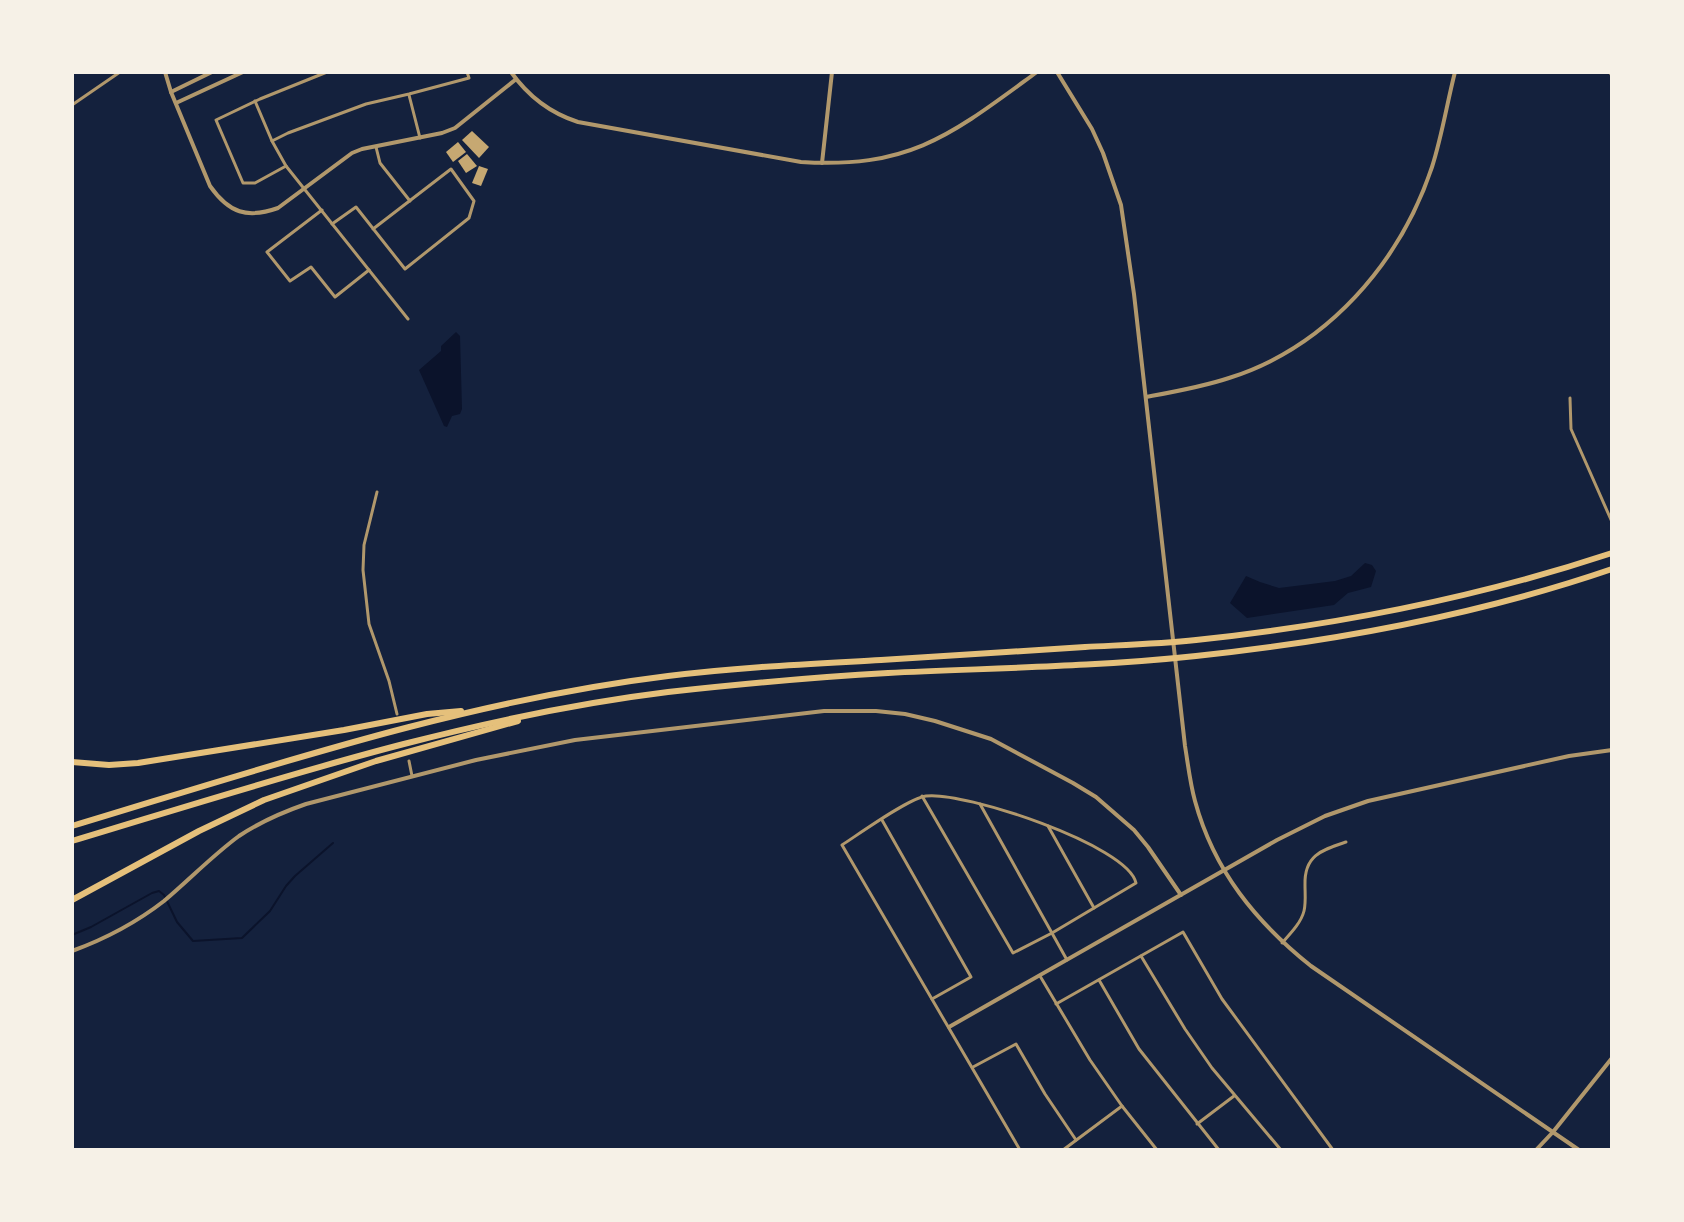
<svg xmlns="http://www.w3.org/2000/svg" width="1684" height="1222" font-family="'Asap Condensed',sans-serif">
  <style>
    .water { fill: #0b132b }
    .lines { fill: none; stroke-linecap: round; stroke-linejoin: round }
    .stream { stroke: #0b132b; stroke-width: 2 }
    .building { fill: #c6a872 }
    .minor { stroke: #b1986c; stroke-width: 3 }
    .tertiary { stroke: #b1986c; stroke-width: 4 }
    .motorway { stroke: #e5c07b; stroke-width: 6 }
  </style>
  <rect width="100%" height="100%" fill="#14213d"/>
  <!-- water -->
  <g class="water">
    <polygon points="456,332 460,336 462,409 460,414 452,416 447,427 444,426 419,370 441,351 441,346"/>
    <polygon points="1365,563 1372,565 1376,571 1371,587 1348,593 1334,605 1247,618 1230,603 1246,576 1260,582 1279,588 1335,581 1351,576"/>
  </g>
  <g class="lines">
    <!-- stream -->
    <polyline class="stream" points="72,935 91,927 152,893 159,891 164,895 177,922 193,941 242,938 270,911 286,886 295,876 333,843"/>
  </g>
  <!-- building -->
  <g class="building">
    <polygon points="472,131 489,147 479,158 462,140"/>
    <polygon points="458,142 466,152 453,162 446,152"/>
    <polygon points="467,154 477,166 466,173 458,161"/>
    <polygon points="479,166 488,169 481,186 472,183"/>
  </g>
  <g class="lines">
    <!-- minor -->
    <g class="minor">
      <polyline points="409,95 420,138"/>
      <polyline points="255,101 272,141"/>
      <polyline points="72,105 120,72"/>
      <polyline points="376,147 380,163 410,201"/>
      <polyline points="286,166 255,183 243,183 216,120 260,99 327,72"/>
      <polyline points="322,210 267,252 290,281 311,267 335,297 369,270"/>
      <polyline points="332,224 356,207 405,269 469,218 474,201 451,169 373,229"/>
      <polyline points="408,319 286,166 272,141 288,133 366,104 409,94 469,78 467,72"/>
      <polyline points="1570,398 1571,429 1612,522"/>
      <polyline points="377,492 364,545 363,570 369,624 389,681 397,714"/>
      <polyline points="409,761 412,776"/>
      <path d="M922,796L1013,953L1052,933L1136,883C1128,845 963,791 926,796C909,798 859,834 842,845L1020,1150"/>
      <polyline points="980,804 1067,960"/>
      <polyline points="882,820 971,977 932,999"/>
      <polyline points="1048,826 1094,908"/>
      <path d="M1282,943C1290,934 1301,923 1304,911C1306,903 1305,893 1305,885C1304,855 1322,850 1346,842"/>
      <polyline points="1141,956 1185,1029 1212,1068 1281,1150"/>
      <polyline points="1040,976 1090,1060 1122,1106 1157,1150"/>
      <polyline points="1099,980 1139,1049 1219,1150"/>
      <polyline points="1056,1004 1183,932 1222,999 1333,1150"/>
      <polyline points="973,1067 1016,1044 1045,1094 1076,1140"/>
      <polyline points="1197,1124 1234,1096"/>
      <polyline points="1063,1150 1122,1106"/>
    </g>
    <!-- tertiary -->
    <g class="tertiary">
      <path d="M165,72L171,92L210,186C229,213 247,219 278,208L352,153L362,149L442,133L455,128L515,80"/>
      <path d="M511,72C528,96 550,113 578,122L801,162C911,169 952,134 1037,72"/>
      <path d="M1057,72L1092,129L1103,153L1121,205L1134,294L1185,746C1188,764 1190,783 1195,801C1214,871 1256,922 1311,966L1579,1150"/>
      <polyline points="1610,72 1612,75"/>
      <polyline points="171,92 212,72"/>
      <polyline points="176,103 243,72"/>
      <polyline points="822,163 832,72"/>
      <path d="M1146,397C1173,392 1202,387 1229,378C1327,347 1400,263 1432,167C1442,136 1447,103 1455,72"/>
      <path d="M72,951C105,939 137,922 164,901C189,880 213,855 239,836C260,822 283,812 306,804L476,760L575,740L824,711H876L905,714L935,721L991,739L1073,783L1096,797L1134,830L1148,847L1181,895"/>
      <polyline points="949,1027 1277,840 1325,816 1368,801 1569,756 1612,750"/>
      <polyline points="1536,1150 1553,1132 1612,1058"/>
    </g>
    <!-- motorway -->
    <g class="motorway">
      <polyline points="72,762 109,765 138,763 344,730 427,714 461,711"/>
      <path d="M72,826C268,767 464,701 668,676C739,667 810,664 881,660C949,656 1017,651 1085,647C1122,645 1159,644 1196,640C1338,625 1476,598 1612,553"/>
      <path d="M72,841C268,782 464,717 668,692C741,684 815,677 888,673C991,668 1094,667 1196,656C1337,641 1478,615 1612,569"/>
      <polyline points="72,900 199,831 264,800 376,761 518,721"/>
    </g>
  </g>
  <!-- border -->
  <rect width="1684" height="1222" fill="none" stroke="#f6f1e7" stroke-width="148"/>
</svg>
